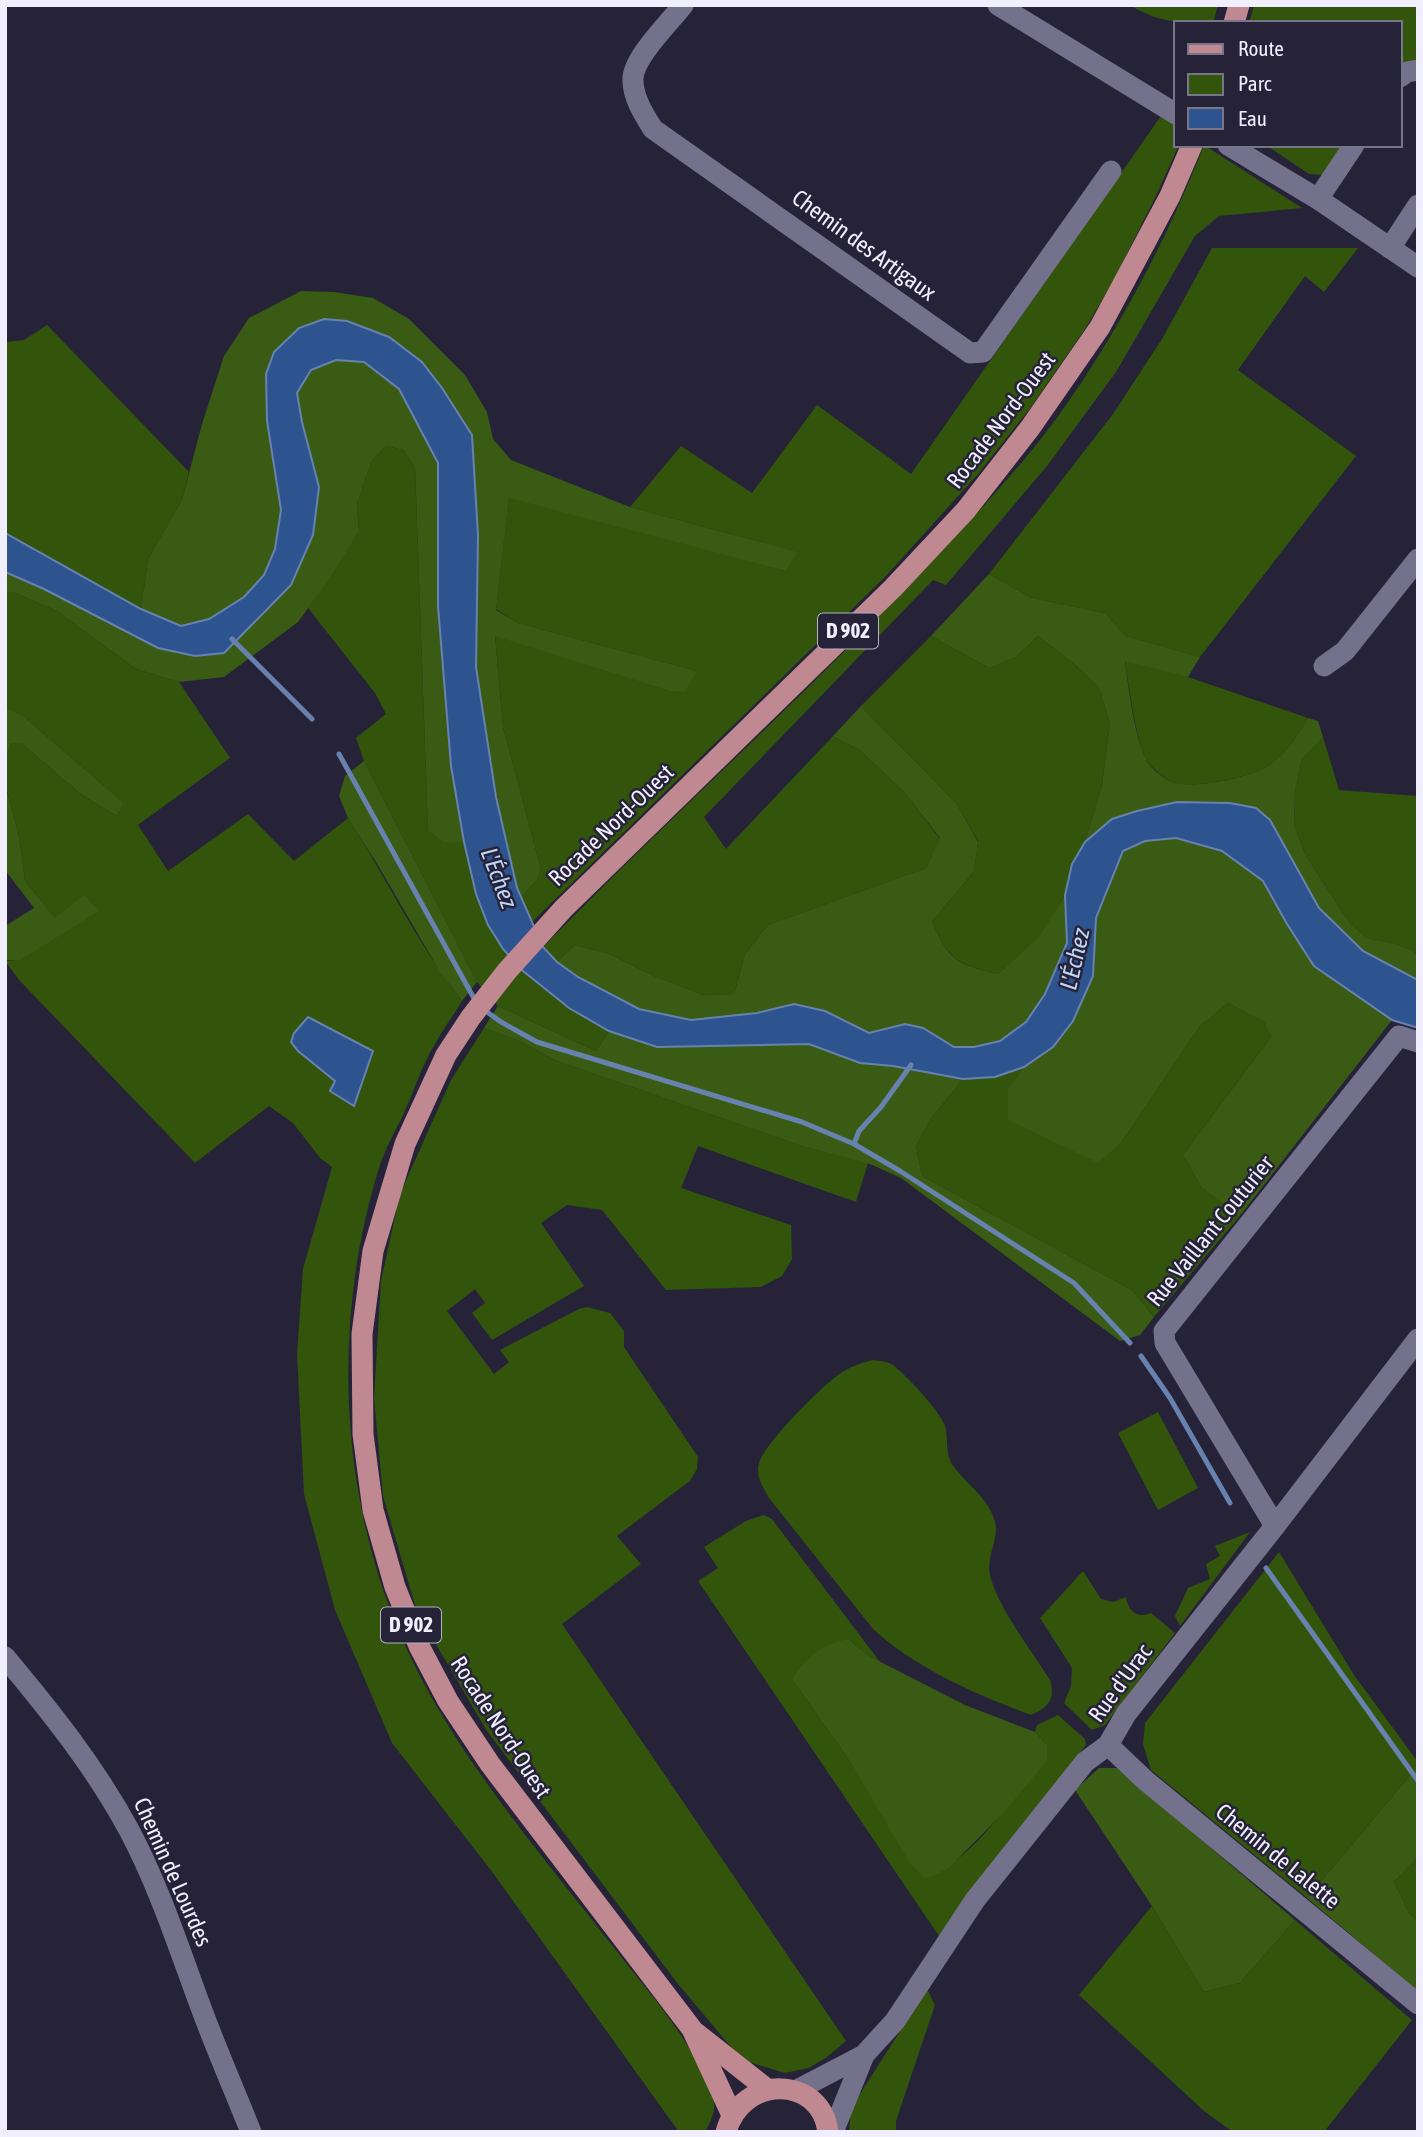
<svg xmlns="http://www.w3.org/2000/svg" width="1423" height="2137" font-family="'Asap Condensed',sans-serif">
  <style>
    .green { fill: #32540b }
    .forest { fill: #395b13 }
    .water { fill: #2e548f; stroke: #6882b0; stroke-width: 2 }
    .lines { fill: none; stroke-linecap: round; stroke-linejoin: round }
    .stream { stroke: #6882b0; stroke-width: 5 }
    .minor { stroke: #73718b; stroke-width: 21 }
    .major { stroke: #c08890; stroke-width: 21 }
    .labels { text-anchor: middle; stroke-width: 5; stroke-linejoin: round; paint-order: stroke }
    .shield { fill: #262339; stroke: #b4b2c3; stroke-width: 2 }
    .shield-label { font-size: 21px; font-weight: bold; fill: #f1effe }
    .street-label { font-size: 23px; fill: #f1effe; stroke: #262339 }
    .water-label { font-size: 24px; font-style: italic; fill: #bdd4f7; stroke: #262339 }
  </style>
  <rect width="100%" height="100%" fill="#262339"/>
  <!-- green -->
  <g class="green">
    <path d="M1130,5H1218L1213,23C1180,23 1159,23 1130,5Z"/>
    <polygon points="1254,5 1418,5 1418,62 1400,65 1400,23 1249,23"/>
    <polygon points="1163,113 1176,121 1176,145 1179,145 1155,198 1111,285 1085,329 1031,407 978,474 886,576 532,922 521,897 537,880 541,869 503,727 495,635 669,691 697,671 518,623 496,609 509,497 786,571 797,552 630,507 681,446 752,493 817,405 911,474"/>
    <path d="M1204,145L1302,208L1219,216L1195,236L1116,372L1047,466L946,585L933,580L704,817L726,849L833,736L861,751L904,792L940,839L926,868L768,925L745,954L734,994L703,995L654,976L609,954L575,945L557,962L543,947C665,822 795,705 916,578C964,527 1014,476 1056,419C1115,338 1168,238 1204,145Z"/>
    <polygon points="1266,145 1346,145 1327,175 1309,174"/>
    <polygon points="1212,248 1358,248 1324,292 1305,276 1238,370 1356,456 1200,657 1126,636 1105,613 1032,598 989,574 1113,414 1162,339"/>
    <polygon points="47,325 189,472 182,500 148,559 141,609 5,533 5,342 24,340"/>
    <polygon points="386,446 403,450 415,467 428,831 442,842 464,842 476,894 523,971 569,1008 609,1031 596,1051 498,1006 477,982 364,761 356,738 386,714 375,693 308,608 359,532 357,504 371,462"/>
    <path d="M5,592H13L57,611L136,669L179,682L230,758L138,825L168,871L248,814L294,861L348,818C387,879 418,945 462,1001C453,1016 443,1029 435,1044C422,1065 414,1091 404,1113C396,1130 386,1147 380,1165C332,1317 338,1490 401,1636C448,1747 541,1854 615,1949C650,1994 689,2037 711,2090C718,2106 713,2117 705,2132H679L493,1873L392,1743L335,1610L304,1494L297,1354L303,1269L332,1167L320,1158L293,1123L269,1106L195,1163L20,981L5,961H19L55,918L25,881L19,836L5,784V762L11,743H21L82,795L117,816L124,803L23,716L5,707Z"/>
    <path d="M931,636L989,668L1016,657L1038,636L1073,663L1099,687L1110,724L1102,785L1085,842L1072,864L1065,895L1040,937L998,974C957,964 950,961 932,922L974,871L978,841L957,804L861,706Z"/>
    <path d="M1125,660L1188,677L1308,718C1297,736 1288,752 1271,764C1254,777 1191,790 1172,782C1165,779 1155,770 1150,765C1137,752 1128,681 1125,660Z"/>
    <polygon points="1323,737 1339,790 1418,796 1418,956 1412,950 1393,943 1366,938 1349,922 1306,856 1294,825 1295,791 1302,759"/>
    <polygon points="1228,1003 1264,1022 1271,1037 1183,1155 1202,1188 1239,1217 1154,1317 1132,1290 922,1176 916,1146 932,1117 963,1079 995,1077 1024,1067 1009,1090 1120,1144 1200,1026"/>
    <polygon points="484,1028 517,1040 557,1061 802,1146 868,1163 856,1202 698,1146 681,1188 791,1225 792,1259 782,1276 761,1287 666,1290 602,1210 567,1205 541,1223 584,1286 492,1340 472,1313 485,1303 475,1289 447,1311 494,1374 509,1362 500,1350 579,1309 587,1307 610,1313 624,1331 624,1347 698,1457 697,1469 690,1481 617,1536 641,1564 562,1624 846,2041 827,2057 809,2068 785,2073 742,2060 678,1984 487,1731 417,1612 383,1496 374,1398 381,1281 400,1194 451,1080"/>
    <path d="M873,1360C879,1361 888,1361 893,1365C906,1375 940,1411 945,1426C949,1439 944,1454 954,1467C967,1485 989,1498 995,1522C1000,1539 984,1558 991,1579C1001,1612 1032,1651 1050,1680C1056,1699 1048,1708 1031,1715C977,1695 915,1668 873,1629L769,1498C763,1487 755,1476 759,1463C764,1444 821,1387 838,1375C849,1367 860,1363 873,1360Z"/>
    <polygon points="1158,1412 1198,1488 1158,1510 1118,1433"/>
    <path d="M764,1515L772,1519L880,1662L869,1656L848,1639L792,1679L851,1763L926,1879C982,1852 1015,1795 1047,1745L1035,1732L1037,1725L1058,1715L1085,1739L1086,1745L939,1936L698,1581L718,1568L704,1547L746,1521Z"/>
    <polygon points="1250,1532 1180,1626 1175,1616 1188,1588 1210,1579 1206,1564 1220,1556 1215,1546"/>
    <polygon points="1279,1552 1354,1675 1418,1762 1418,1766 1307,1898 1151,1770 1143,1744 1145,1723"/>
    <path d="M1083,1571L1101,1599L1113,1602L1126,1597C1128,1611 1137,1619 1151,1613L1175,1633L1105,1725L1092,1730L1064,1703L1071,1686L1072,1668L1040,1618Z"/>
    <polygon points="1418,1857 1418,1921 1409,1913 1394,1882"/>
    <polygon points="1152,1906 1204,1992 1240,1983 1295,1920 1412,2020 1324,2132 1233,2132 1204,2111 1079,1995"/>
    <polygon points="927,1989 935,2005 896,2121 896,2132 849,2132 851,2108"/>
  </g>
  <!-- forest -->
  <g class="forest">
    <polygon points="301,291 334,292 373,298 409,319 465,375 487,412 493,439 511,460 630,507 798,552 786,571 509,498 496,610 518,623 697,671 685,692 669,691 495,636 503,727 541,869 537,880 521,897 517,888 496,797 476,667 478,535 472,435 442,388 422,362 389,337 347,321 267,421 281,510 275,549 264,575 244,597 209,619 181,626 141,609 148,559 182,500 202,424 224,356 249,318"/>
    <polygon points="336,360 364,362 399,389 438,463 438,606 451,766 464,842 442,842 428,831 415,467 403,450 386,446 371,462 357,504 359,532 327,582 298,622 224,677 179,682 136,669 57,611 13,592 5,592 5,572 44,589 158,648 291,585 302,422 297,393 311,370"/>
    <path d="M989,574L1032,598L1105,613L1126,636L1200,657L1188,677L1125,661C1129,690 1134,736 1147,761C1150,768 1165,779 1172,782C1192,790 1254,777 1271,764C1288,752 1297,736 1308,718L1318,721L1323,737L1302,759L1295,791L1294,825L1306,856L1349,922L1366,938L1393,943L1412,950L1418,956V980L1363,951L1319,908L1270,820L1230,803L1177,802L1137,811L1112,819L1085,842L1102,785L1110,724L1099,687L1073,663L1038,636L1016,657L989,668L931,636Z"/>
    <path d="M861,706L957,804L978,842L974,871L932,922C950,962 957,964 998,974L1039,937L1065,895L1067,943L1059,966L1045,994L1026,1022L1000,1041L974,1047H954L923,1028L905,1024L869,1033L825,1011L794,1004L757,1013L691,1020L639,1009L578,977L557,962L575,945L609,954L654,976L703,995L734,994L745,954L768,925L926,868L940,838L904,792L861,751L833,736Z"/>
    <polygon points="5,707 23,716 124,803 117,816 82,795 21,743 11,743 5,762"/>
    <polygon points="364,761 477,982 462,1001 440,972 379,867 348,818 339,796 345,776"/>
    <polygon points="5,784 19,836 25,881 55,918 84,895 99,911 19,961 5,960 5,926 34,908 5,870"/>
    <polygon points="1176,838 1222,851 1263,881 1287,924 1314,966 1392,1020 1239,1217 1202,1188 1183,1155 1271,1037 1264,1022 1228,1003 1200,1026 1120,1144 1098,1163 1008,1120 1008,1090 1024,1067 1053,1047 1093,976 1096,918 1123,851 1145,841"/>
    <polygon points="498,1006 596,1051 609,1031 658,1047 809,1044 860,1063 893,1066 963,1079 932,1117 916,1146 922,1176 1132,1290 1154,1317 1140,1335 1120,1341 901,1178 870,1164 802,1146 557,1061 517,1040 484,1028"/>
    <path d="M848,1639L869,1656L965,1705L1035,1732L1047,1745V1761L1005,1811L949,1868L926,1879L911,1865L851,1763L792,1679C809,1655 819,1646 848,1639Z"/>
    <polygon points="1418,1766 1418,1857 1394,1882 1409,1913 1418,1921 1418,1991 1307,1898"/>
    <polygon points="1099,1768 1117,1768 1295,1920 1240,1983 1204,1992 1152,1906 1075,1790"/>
  </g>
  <!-- water -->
  <g class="water">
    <polygon points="324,319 347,321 389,337 422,362 442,388 472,435 478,535 476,667 496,797 517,888 543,947 557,962 578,977 639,1009 691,1020 757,1013 794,1004 825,1011 869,1033 905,1024 923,1028 954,1047 974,1047 1000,1041 1026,1022 1045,994 1067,943 1065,895 1072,864 1085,842 1112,819 1137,811 1177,802 1230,803 1256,808 1270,820 1319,908 1363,951 1418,980 1418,1028 1392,1020 1314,966 1287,924 1263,881 1222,851 1176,838 1145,841 1123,851 1096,918 1093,976 1073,1021 1053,1047 1024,1067 995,1077 963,1079 893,1066 860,1063 809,1044 657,1047 609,1031 569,1008 523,971 503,949 488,925 476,894 464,842 451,766 438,606 438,463 399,389 364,362 336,360 311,370 297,393 302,422 319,487 313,535 291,585 224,653 195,656 158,648 44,589 5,572 5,533 141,609 181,626 209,619 244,597 264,575 275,549 281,510 267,421 266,374 274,352 299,328"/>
    <polygon points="308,1017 373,1051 354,1106 330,1091 335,1081 298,1051 291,1042 294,1033"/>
  </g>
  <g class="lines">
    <!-- stream -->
    <g class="stream">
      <polyline points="232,639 312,719"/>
      <polyline points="339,754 476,1002"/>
      <polyline points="483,1009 501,1022 537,1042 802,1122 854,1144 900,1171 1074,1283 1130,1343"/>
      <polyline points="854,1144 859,1131 881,1107 911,1065"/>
      <polyline points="1141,1356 1170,1398 1230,1503"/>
      <polyline points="1266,1568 1418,1781"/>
    </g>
    <!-- minor -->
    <g class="minor">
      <path d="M683,5C670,22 634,57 633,78C632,96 644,115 653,129L970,353L983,352L1111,171"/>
      <polyline points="998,5 1176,114"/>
      <polyline points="1400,77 1407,72 1418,70"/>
      <polyline points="1228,145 1318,199 1418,267"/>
      <polyline points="1318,199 1354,145"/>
      <polyline points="1390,248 1418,205"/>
      <polyline points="1324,666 1345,651 1418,559"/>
      <polyline points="1275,1526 1165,1343 1164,1331 1399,1036 1418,1042"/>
      <path d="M5,1657C51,1712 95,1767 129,1830C160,1888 180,1952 203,2013C218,2053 235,2092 251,2132"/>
      <polyline points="1108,1745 1146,1781 1418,2004"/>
      <polyline points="795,2091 864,2055 895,2021 975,1900 1085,1762 1108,1745 1126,1714 1275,1526 1418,1339"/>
      <polyline points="833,2132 864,2055"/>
    </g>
    <!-- major -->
    <g class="major">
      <polyline points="1234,23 1239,5"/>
      <polyline points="696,2033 767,2089"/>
      <polyline points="732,2115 692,2029 490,1764 448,1701 419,1646 395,1587 373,1510 363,1434 362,1334 373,1251 405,1144 446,1055 471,1017 507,971 564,908 893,588 966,510 1030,428 1100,327 1170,196 1192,145"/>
      <path d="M726,2132C742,2074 821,2075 828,2132"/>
    </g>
  </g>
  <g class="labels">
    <!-- shield labels -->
    <g class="shield">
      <rect x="818" y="613.5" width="60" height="35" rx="5"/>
      <rect x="381" y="1607.5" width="60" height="35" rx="5"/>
    </g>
    <g class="shield-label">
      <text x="848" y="638">D 902</text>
      <text x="411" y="1632">D 902</text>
    </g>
    <!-- street labels -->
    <g class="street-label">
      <text transform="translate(864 245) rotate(36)" y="8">Chemin des Artigaux</text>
      <text transform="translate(1001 420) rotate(-53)" y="8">Rocade Nord-Ouest</text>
      <text transform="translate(611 825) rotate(-44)" y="8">Rocade Nord-Ouest</text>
      <text transform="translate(1210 1231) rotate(-51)" y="8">Rue Vaillant Couturier</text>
      <text transform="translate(1120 1683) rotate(-54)" y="8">Rue d'Urac</text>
      <text transform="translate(501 1727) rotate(57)" y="8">Rocade Nord-Ouest</text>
      <text transform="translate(1278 1856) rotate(39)" y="8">Chemin de Lalette</text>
      <text transform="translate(173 1872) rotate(66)" y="8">Chemin de Lourdes</text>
    </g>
    <!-- water labels -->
    <g class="water-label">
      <text transform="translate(499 878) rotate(69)" y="8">L'Échez</text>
      <text transform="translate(1075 959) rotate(-77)" y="8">L'Échez</text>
    </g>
  </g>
  <!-- border -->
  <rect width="1423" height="2137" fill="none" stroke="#f1effe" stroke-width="14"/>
  <!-- legend -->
  <rect x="1174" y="21" width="228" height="126" fill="#262339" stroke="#777588" stroke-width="2"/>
  <rect x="1188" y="44" width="35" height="10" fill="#c08890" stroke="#777588" stroke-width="2"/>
  <text x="1238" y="56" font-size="21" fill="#f1effe">Route</text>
  <rect x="1188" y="74" width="35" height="21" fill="#32540b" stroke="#777588" stroke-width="2"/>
  <text x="1238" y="91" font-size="21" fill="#f1effe">Parc</text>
  <rect x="1188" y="108" width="35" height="21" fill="#2e548f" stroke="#777588" stroke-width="2"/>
  <text x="1238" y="126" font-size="21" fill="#f1effe">Eau</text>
</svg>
